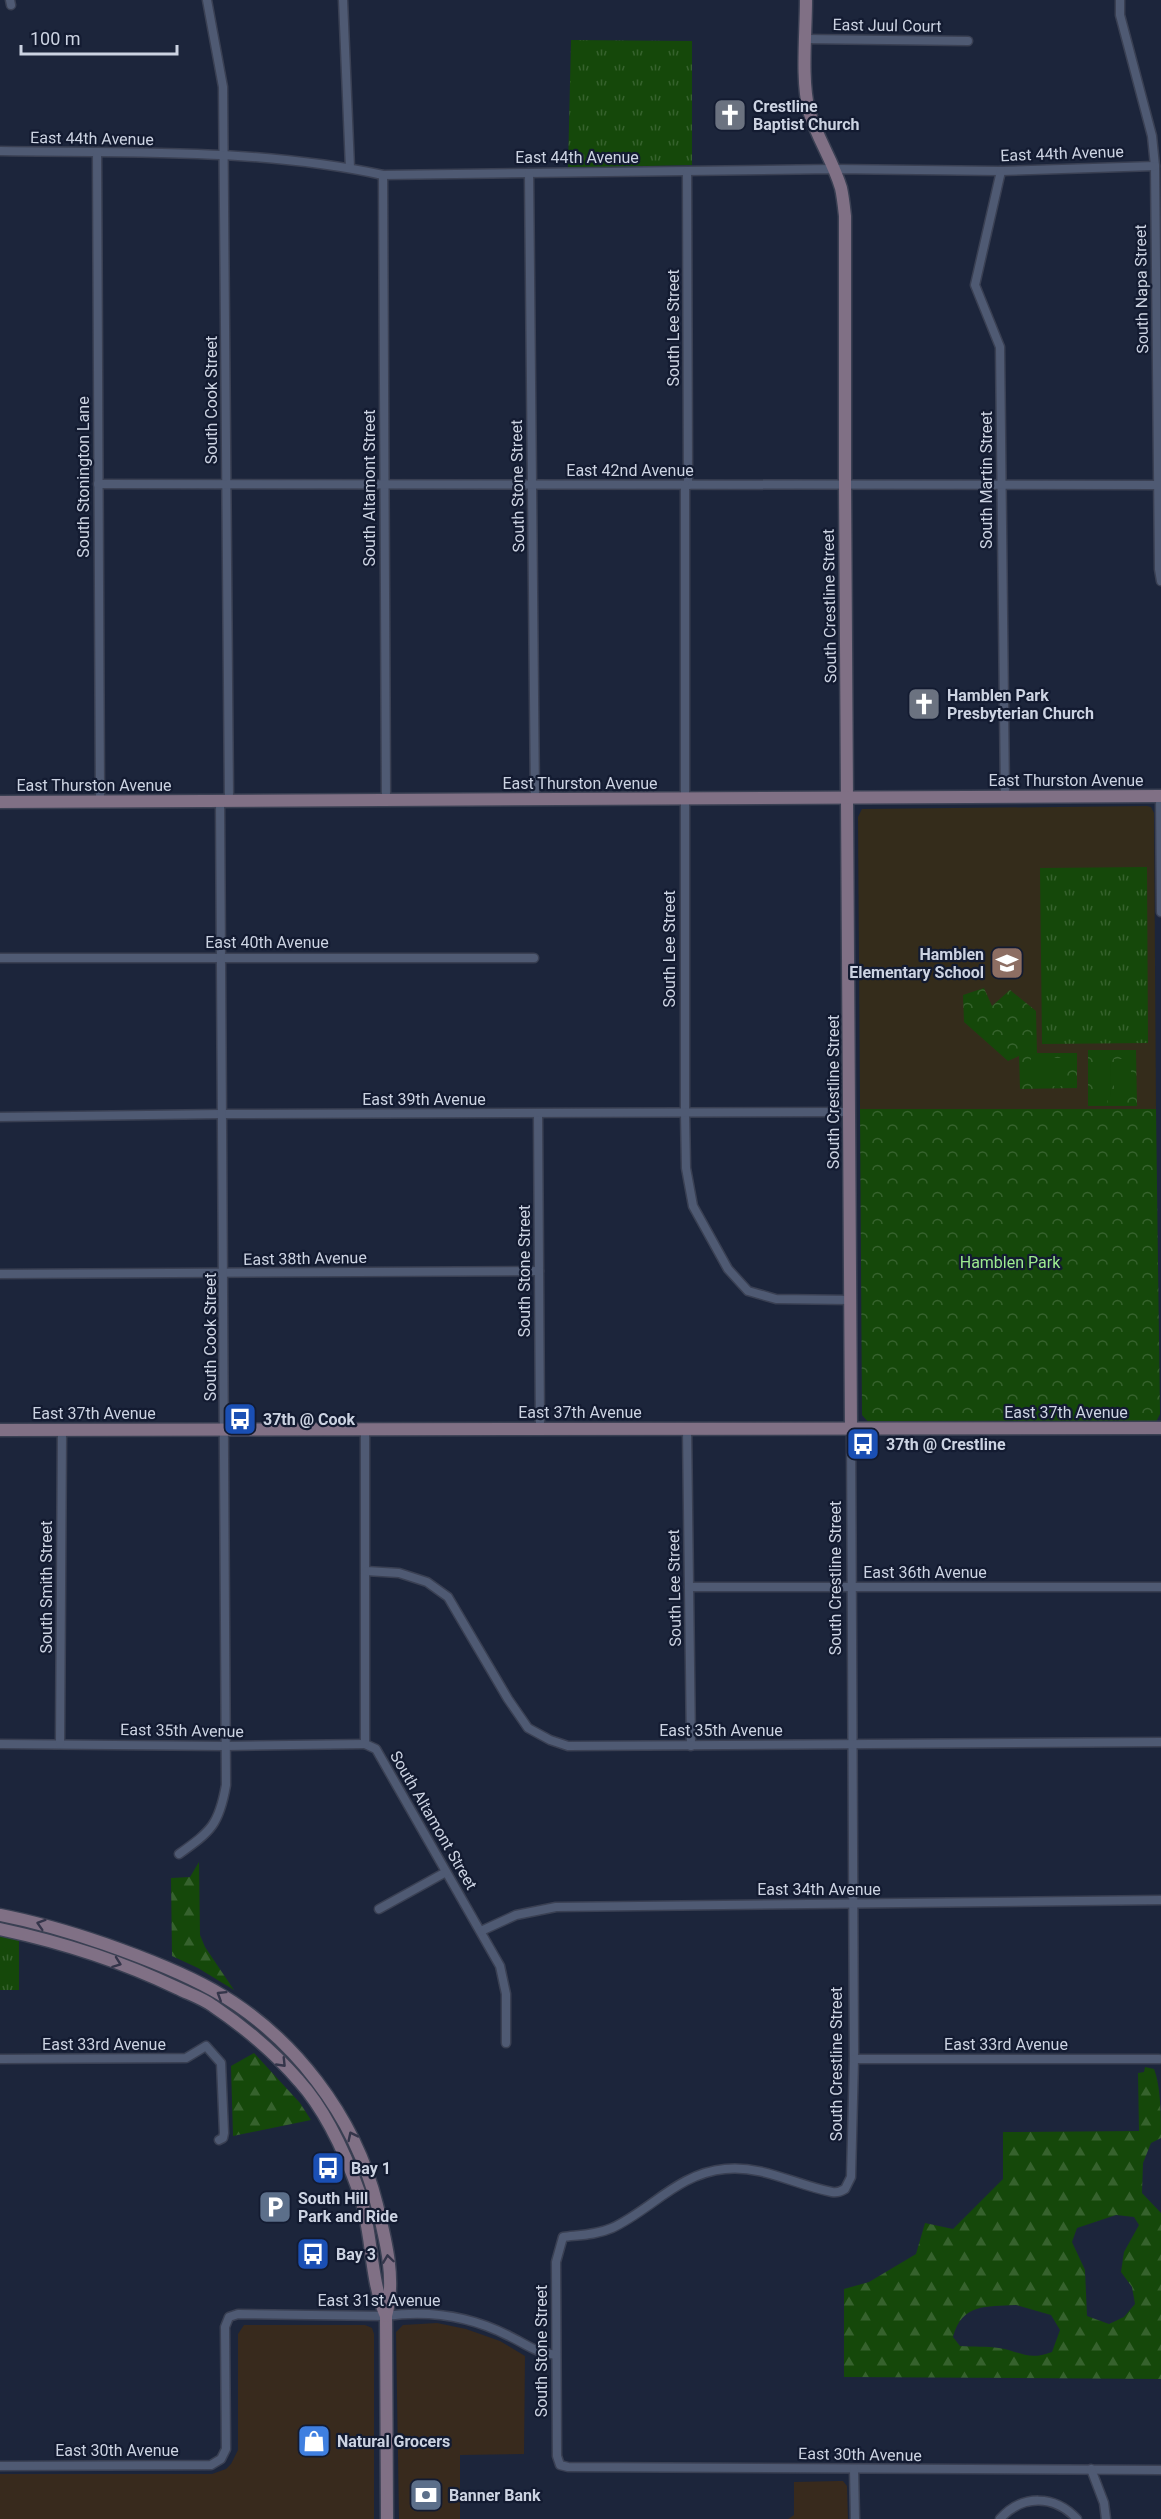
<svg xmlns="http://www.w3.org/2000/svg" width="1161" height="2519" font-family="Roboto,sans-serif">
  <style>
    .commercial { fill: #382a1d }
    .education { fill: #342c1b }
    .grass { fill: url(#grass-tufts) }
    .forest { fill: url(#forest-firs); fill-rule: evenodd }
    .park { fill: url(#park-crowns) }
    .pitch { fill: #15480a }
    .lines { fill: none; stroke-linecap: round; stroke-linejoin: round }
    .street-casing { stroke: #3a4053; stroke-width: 11 }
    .secondary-casing { stroke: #3a4053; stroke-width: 15 }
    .street { stroke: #4f5a73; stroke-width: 8 }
    .secondary { stroke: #807085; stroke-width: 12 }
    .oneway { stroke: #34354a }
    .labels { text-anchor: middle; stroke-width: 4.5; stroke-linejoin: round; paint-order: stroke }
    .street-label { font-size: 16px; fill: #ccd3e2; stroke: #131b31 }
    .poi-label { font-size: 16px; font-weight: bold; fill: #ccd3e2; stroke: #131b31; text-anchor: start }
    .park-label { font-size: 16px; fill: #9deb90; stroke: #131b31 }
  </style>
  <defs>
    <pattern id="grass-tufts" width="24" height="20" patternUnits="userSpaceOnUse" patternTransform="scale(1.5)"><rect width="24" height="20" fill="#15480a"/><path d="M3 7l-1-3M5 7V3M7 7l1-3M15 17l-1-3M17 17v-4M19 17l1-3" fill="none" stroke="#36622d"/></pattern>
    <pattern id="forest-firs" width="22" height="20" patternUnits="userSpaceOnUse" patternTransform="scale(1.5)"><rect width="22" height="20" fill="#15480a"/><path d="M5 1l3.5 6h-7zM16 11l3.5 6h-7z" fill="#36622d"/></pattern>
    <pattern id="park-crowns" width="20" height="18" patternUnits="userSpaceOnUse" patternTransform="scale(1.5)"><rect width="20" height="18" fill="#15480a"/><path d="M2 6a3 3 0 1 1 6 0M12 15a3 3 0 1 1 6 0" fill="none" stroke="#36622d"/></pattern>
  </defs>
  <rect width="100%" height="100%" fill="#1c253b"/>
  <!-- commercial -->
  <g class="commercial">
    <polygon points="437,2323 466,2329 500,2341 525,2356 524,2454 460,2455 460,2519 399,2519 396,2332 403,2325"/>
    <polygon points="244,2325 365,2325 372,2328 374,2334 374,2519 0,2519 0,2474 212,2474 226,2469 231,2464 238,2450 238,2334"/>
    <polygon points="838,2481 843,2481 847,2486 848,2519 788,2519 794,2515 794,2482"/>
  </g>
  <!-- education -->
  <polygon class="education" points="1147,806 1151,807 1154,813 1156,1109 860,1109 858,817 862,809"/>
  <!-- grass -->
  <g class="grass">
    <polygon points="571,40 692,41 692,165 568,168"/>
    <polygon points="1147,867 1148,1043 1042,1044 1040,868"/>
    <polygon points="0,1935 19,1939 19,1990 0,1990"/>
  </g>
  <!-- forest -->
  <g class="forest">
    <polygon points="199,1862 200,1935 205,1947 234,1990 198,1968 172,1956 171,1878 190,1877"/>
    <polygon points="254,2053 300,2103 311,2120 233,2136 231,2066"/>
    <path d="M1145,2067L1154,2069C1161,2087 1161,2117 1161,2138L1151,2143L1143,2163L1142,2193L1161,2213V2379L844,2377V2289L869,2282L916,2254L925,2223L953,2229L1003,2179V2132L1139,2131L1138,2073L1144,2072ZM1116,2215L1134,2217L1139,2225L1124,2252L1121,2272L1132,2287L1135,2304L1124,2317L1109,2324L1087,2316L1085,2270L1072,2242L1077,2228ZM1016,2305L1051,2315L1060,2330L1052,2352C1028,2361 1022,2352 999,2348C987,2346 973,2347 960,2346L953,2337C962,2303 986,2307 1016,2305Z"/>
  </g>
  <!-- park -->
  <g class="park">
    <polygon points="984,988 992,1006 1010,990 1036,1011 1037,1053 1077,1053 1077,1088 1020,1089 1019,1056 1008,1061 964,1022 963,995"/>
    <polygon points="1088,1050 1136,1050 1137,1106 1088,1106"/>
    <polygon points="860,1109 1156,1109 1160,1414 1156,1422 870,1424 862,1415"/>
  </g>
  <!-- pitch -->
  <g class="pitch">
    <polygon points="1031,1058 1046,1058 1046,1060 1051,1060 1051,1058 1066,1058 1066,1086 1051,1086 1051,1084 1046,1084 1046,1086 1031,1086"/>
    <polygon points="1093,1059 1110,1059 1111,1097 1107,1097 1107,1104 1097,1104 1097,1097 1093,1097"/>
    <rect x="1114" y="1059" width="17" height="38"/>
  </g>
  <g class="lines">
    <!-- street casing -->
    <g class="street-casing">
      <g id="street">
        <polyline points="10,0 11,5"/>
        <polyline points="207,0 223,87 229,801"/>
        <polyline points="343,0 350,168"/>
        <polyline points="1120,0 1120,15 1152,136 1155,166 1159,569 1161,581"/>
        <polyline points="805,39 968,41"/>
        <path d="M0,151C127,153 258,148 383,175L834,169L1001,171L1155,166"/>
        <polyline points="97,152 100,801"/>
        <polyline points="1001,171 975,285 1000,347 1005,797"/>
        <polyline points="687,172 688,485"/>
        <polyline points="529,173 535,800"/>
        <polyline points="383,175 386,800"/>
        <polyline points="98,484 1161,485"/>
        <polyline points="685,485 685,1113 686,1168 693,1206 728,1269 748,1291 776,1299 851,1300"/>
        <polyline points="1160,796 1161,912"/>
        <polyline points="0,958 534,958"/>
        <polyline points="538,1114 540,1429"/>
        <polyline points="0,1117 221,1114 849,1112"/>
        <polyline points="0,1274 539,1271"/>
        <polyline points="365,1429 365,1744 376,1749 500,1966 506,1994 506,2043"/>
        <polyline points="687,1429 691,1746"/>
        <path d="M851,1429L854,2059L851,2177L845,2189C840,2192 837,2193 832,2192C795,2185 763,2165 725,2169C679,2173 651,2210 612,2228C596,2235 579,2235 563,2237L556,2262L557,2456L560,2465L568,2467L1161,2470"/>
        <polyline points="366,1571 399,1573 427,1582 448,1597 508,1699 528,1728 550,1740 568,1746 1161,1742"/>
        <polyline points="689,1587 1161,1587"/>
        <polyline points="0,1744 226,1746 365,1744"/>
        <polyline points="60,1744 62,1430"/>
        <path d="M179,1854C211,1831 219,1825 226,1785L220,801"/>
        <polyline points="379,1909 446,1872"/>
        <polyline points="481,1931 516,1915 556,1907 1161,1900"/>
        <polyline points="0,2059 186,2058 206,2046 221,2063 224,2133 223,2138 219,2140"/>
        <polyline points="854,2059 1159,2059"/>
        <path d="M0,2466L211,2465L221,2459L226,2449L225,2327L229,2317L238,2314L386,2316C429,2310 470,2316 509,2336C528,2345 534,2352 556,2355"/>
        <polyline points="854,2469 855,2519"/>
        <polyline points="1091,2469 1104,2503 1106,2519"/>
        <path d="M1000,2519C1022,2494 1055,2495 1077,2519"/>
      </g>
    </g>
    <!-- secondary casing -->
    <g class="secondary-casing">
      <g id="secondary">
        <path d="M806,0C806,34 801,79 809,111C817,138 833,161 841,188C843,197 844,207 845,216V486L851,1429"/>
        <polyline points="0,802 1161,796"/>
        <polyline points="0,1430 1161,1428"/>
        <path d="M0,1915C36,1922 70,1932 105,1944C142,1957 179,1971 213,1990C293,2035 355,2116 377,2205C386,2241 396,2280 386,2316L387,2519"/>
        <path d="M0,1929C61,1942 121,1961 177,1988C189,1994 202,1998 213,2006C244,2027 274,2052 299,2081C327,2112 345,2153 359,2192C373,2232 369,2278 386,2316"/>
      </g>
    </g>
    <!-- street -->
    <use href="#street" class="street"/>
    <!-- secondary -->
    <use href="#secondary" class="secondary"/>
  </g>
  <!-- one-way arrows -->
  <defs><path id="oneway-chevron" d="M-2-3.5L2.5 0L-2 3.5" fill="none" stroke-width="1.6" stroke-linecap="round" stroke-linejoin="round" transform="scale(1.5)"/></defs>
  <g class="oneway">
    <use href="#oneway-chevron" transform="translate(41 1924) rotate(-163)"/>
    <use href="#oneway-chevron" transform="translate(117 1963) rotate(20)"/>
    <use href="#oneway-chevron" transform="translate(221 1995) rotate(-148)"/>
    <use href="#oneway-chevron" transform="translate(282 2063) rotate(46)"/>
    <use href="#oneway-chevron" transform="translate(352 2136) rotate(-116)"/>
    <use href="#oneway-chevron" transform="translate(388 2259) rotate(-98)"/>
  </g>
  <!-- icons -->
  <defs>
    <g id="church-square" transform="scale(1.725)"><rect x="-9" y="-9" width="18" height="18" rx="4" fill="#6b7280" stroke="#131b31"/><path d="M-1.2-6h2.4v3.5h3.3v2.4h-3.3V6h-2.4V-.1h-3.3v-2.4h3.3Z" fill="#fff"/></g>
    <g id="school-square" transform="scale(1.725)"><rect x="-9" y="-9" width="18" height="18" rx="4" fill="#8d6e63" stroke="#131b31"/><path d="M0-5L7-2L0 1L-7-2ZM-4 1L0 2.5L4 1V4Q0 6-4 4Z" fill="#fff"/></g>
    <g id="bus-square" transform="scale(1.725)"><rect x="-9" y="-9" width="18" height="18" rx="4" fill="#1a4fb4" stroke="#131b31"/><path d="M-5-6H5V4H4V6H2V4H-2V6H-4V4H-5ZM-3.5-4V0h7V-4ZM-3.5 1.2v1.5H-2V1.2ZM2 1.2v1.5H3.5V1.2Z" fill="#fff"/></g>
    <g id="parking-square" transform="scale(1.725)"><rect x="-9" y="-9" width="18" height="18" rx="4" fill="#5c6f8a" stroke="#131b31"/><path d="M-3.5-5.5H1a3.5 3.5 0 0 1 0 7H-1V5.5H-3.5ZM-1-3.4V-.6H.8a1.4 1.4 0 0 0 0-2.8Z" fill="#fff"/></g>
    <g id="shop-square" transform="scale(1.725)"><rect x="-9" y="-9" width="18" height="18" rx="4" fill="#3f7fe0" stroke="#131b31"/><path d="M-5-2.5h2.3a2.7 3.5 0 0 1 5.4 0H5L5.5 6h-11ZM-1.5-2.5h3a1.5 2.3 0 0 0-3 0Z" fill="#fff"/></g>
    <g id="bank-square" transform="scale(1.725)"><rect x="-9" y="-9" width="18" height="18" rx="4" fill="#5c6f8a" stroke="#131b31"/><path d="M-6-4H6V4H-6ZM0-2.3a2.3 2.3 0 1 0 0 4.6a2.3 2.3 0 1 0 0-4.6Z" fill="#fff"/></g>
  </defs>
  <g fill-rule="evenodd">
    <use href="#church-square" x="730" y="115"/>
    <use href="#church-square" x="924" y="704"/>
    <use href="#school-square" x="1007" y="963"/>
    <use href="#bus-square" x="240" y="1419"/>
    <use href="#bus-square" x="863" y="1444"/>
    <use href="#bus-square" x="328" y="2168"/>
    <use href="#parking-square" x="275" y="2207"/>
    <use href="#bus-square" x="313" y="2254"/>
    <use href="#shop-square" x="314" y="2441"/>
    <use href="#bank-square" x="426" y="2495"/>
  </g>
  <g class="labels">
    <!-- street labels -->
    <g class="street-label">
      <text transform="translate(887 25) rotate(1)" y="6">East Juul Court</text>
      <text transform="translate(92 138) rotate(1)" y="6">East 44th Avenue</text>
      <text transform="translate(1062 153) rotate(-2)" y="6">East 44th Avenue</text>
      <text x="577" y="163">East 44th Avenue</text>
      <text transform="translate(1141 289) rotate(-91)" y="6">South Napa Street</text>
      <text transform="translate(673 328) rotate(-90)" y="6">South Lee Street</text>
      <text transform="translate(211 400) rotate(-90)" y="6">South Cook Street</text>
      <text x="630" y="476">East 42nd Avenue</text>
      <text transform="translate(83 477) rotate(-90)" y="6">South Stonington Lane</text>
      <text transform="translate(986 480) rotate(-90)" y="6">South Martin Street</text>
      <text transform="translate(517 486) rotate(-91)" y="6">South Stone Street</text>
      <text transform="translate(369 488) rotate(-90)" y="6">South Altamont Street</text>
      <text transform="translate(829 606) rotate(-91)" y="6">South Crestline Street</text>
      <text x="1066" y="786">East Thurston Avenue</text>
      <text x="580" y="789">East Thurston Avenue</text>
      <text x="94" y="791">East Thurston Avenue</text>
      <text x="267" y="948">East 40th Avenue</text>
      <text transform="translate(669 949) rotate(-90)" y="6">South Lee Street</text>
      <text transform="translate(833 1092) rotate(-90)" y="6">South Crestline Street</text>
      <text x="424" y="1105">East 39th Avenue</text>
      <text transform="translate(305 1258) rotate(-1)" y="6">East 38th Avenue</text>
      <text transform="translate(524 1271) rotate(-90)" y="6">South Stone Street</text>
      <text transform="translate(210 1337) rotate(-90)" y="6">South Cook Street</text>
      <text x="580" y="1418">East 37th Avenue</text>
      <text x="1066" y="1418">East 37th Avenue</text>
      <text x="94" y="1419">East 37th Avenue</text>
      <text x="925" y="1578">East 36th Avenue</text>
      <text transform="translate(835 1578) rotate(-90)" y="6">South Crestline Street</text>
      <text transform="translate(46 1587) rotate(-90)" y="6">South Smith Street</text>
      <text transform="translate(674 1588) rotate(-91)" y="6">South Lee Street</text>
      <text transform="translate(182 1730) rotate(1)" y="6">East 35th Avenue</text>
      <text x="721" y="1736">East 35th Avenue</text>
      <text transform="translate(434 1820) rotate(60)" y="6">South Altamont Street</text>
      <text x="819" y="1895">East 34th Avenue</text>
      <text x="104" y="2050">East 33rd Avenue</text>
      <text x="1006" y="2050">East 33rd Avenue</text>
      <text transform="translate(836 2064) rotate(-90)" y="6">South Crestline Street</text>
      <text x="379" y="2306">East 31st Avenue</text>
      <text transform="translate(541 2351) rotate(-90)" y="6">South Stone Street</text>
      <text x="117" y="2456">East 30th Avenue</text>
      <text transform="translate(860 2454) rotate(1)" y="6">East 30th Avenue</text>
    </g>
    <!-- poi labels -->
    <g class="poi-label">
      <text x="753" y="112">Crestline<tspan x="753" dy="18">Baptist Church</tspan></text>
      <text x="947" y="701">Hamblen Park<tspan x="947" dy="18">Presbyterian Church</tspan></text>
      <text x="984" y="960" text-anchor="end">Hamblen<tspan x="984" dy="18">Elementary School</tspan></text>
      <text x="263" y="1425">37th @ Cook</text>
      <text x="886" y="1450">37th @ Crestline</text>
      <text x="351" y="2174">Bay 1</text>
      <text x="298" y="2204">South Hill<tspan x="298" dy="18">Park and Ride</tspan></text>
      <text x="336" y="2260">Bay 3</text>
      <text x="337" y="2447">Natural Grocers</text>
      <text x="449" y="2501">Banner Bank</text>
    </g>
    <!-- park labels -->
    <g class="park-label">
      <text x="1010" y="1268">Hamblen Park</text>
    </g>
  </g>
  <!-- scale -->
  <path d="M21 45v9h156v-9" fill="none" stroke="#ccd3e2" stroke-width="3"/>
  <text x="30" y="45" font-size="18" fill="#ccd3e2" stroke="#131b31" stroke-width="4.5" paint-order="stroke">100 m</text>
</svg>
